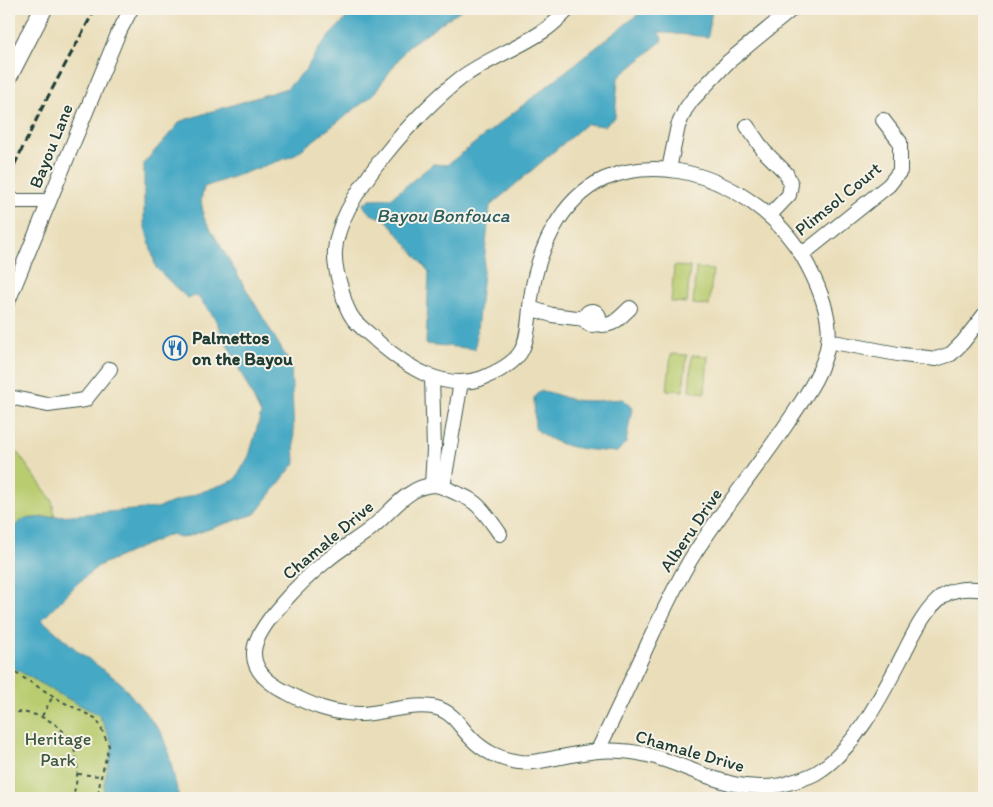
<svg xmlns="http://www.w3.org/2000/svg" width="993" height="807" font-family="Itim,sans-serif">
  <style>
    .green { fill: #b9cc70; stroke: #6c8452 }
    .water { fill: #44a8c4; stroke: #32727c }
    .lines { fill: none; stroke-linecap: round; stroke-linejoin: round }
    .minor-casing { stroke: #3d5548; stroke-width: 16 }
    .major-casing { stroke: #3d5548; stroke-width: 20 }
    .path { stroke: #3d5548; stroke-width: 2; stroke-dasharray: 4 4; stroke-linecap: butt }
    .minor { stroke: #fff; stroke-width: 14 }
    .major { stroke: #fff; stroke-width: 18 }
    .rail { stroke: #1f3d34; stroke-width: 3; stroke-dasharray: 8 4; stroke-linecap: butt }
    .labels { text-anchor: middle; stroke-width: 4; stroke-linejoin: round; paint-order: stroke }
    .street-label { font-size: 18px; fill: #1f3d34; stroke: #f7f3e8 }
    .poi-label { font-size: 18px; font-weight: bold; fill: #1f3d34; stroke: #f7f3e8; text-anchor: start }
    .park-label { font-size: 18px; fill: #3e5a40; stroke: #f7f3e8 }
    .water-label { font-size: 19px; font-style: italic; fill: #2a5d5f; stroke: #f7f3e8 }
  </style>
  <rect width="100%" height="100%" fill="#f7f3e8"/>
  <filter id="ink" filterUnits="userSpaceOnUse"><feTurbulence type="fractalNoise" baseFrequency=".02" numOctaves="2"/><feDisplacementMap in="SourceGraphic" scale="10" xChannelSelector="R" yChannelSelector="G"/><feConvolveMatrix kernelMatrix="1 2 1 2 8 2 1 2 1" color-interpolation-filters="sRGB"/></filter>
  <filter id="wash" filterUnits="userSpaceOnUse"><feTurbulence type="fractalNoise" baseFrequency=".0096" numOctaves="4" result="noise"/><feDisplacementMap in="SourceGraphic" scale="20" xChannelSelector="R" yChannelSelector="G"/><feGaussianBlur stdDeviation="1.12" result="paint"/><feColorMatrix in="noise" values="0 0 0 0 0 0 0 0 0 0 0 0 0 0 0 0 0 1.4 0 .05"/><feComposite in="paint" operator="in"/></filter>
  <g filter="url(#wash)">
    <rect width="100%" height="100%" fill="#eadeba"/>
    <!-- green -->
    <g class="green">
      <polygon points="674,266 690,267 687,303 671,302"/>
      <polygon points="696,268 713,270 709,306 693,304"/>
      <polygon points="671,354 687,355 683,391 667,390"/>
      <polygon points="692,355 708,356 705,393 689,391"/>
      <polygon points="9,441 52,500 55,516 23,519 9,532"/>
      <polygon points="9,665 57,693 99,715 113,745 104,784 103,798 9,798"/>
    </g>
    <!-- water -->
    <g class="water">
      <polygon points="359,9 462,9 408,46 373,95 293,156 204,187 201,200 204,218 291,365 295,463 255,514 182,538 171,534 98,566 78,583 42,620 79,652 120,682 161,732 168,751 179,798 103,798 104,784 113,745 99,715 57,693 9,665 9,532 23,519 157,508 235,480 249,456 261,414 214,317 197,296 187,298 156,268 144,223 144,163 181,121 287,88 306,69 321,45 351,13"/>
      <path d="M642,9H712L708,37L658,32L663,40L618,78L615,117L604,126L586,124L490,206L475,349L426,344L429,272L385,218C374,216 368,215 363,204L370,199L391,198L433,164L447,165L641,12Z"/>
      <path d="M539,391C552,391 562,398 574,400C590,402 607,400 623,399L632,408L626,443L617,452C589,450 556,449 535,428L534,398Z"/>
    </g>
  </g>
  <g filter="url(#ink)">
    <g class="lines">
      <!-- minor casing -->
      <g class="minor-casing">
        <g id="minor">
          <path d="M569,9C561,16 554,24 545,30C519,48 487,59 461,78C419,110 338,198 335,251C334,264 338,279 342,291C344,301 348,312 354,320C361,328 371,335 378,342C406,366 442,391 480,379C493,374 512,365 520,353C529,340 529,313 531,298C537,252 560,199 604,179C653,158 708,172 750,201C775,218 794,239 808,266C820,289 832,318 828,344C823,373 804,398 788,422C758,467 723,509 694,554C678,579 666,606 653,633C635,672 617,711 598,750"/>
          <polyline points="747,126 764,151 786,173 791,184 789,195 770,215"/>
          <polyline points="669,169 678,126 685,110 692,100 728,62 792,9"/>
          <polyline points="11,201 49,201"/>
          <polyline points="801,253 809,249 889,185 900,171 900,142 883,120"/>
          <polyline points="9,299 118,34 131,9"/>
          <polyline points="530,308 552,315 585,319"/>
          <circle cx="592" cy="318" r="7"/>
          <path d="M595,324C613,328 618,319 630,308"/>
          <polyline points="828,341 903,355 936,359 951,354 963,342 984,315"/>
          <polyline points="432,377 434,450 432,485"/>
          <polyline points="9,397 48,405 85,400 110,369"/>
          <polyline points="443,487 461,382"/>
          <path d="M500,534C492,523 483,508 472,501C466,496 457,494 450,490C445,488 439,485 433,485C407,486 388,516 369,530C355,541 338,550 325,562C305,578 255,626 254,652C253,672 270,684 286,692C310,705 333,714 361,714C385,713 418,701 440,709C454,714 461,728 471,738C483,751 501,760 519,762C533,764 548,759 561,757C582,753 601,749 622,751C678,754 723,797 781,785C792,782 805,779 816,773C856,749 884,691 905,651C914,633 926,608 943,596C954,588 971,588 984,590"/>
        </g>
      </g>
      <!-- major casing -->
      <g class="major-casing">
        <polyline id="major" points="9,75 43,9"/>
      </g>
      <!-- path -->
      <g class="path">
        <polyline points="9,669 63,702 97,719 109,746 100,781 98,798"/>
        <path d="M9,712C61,710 90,749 72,798"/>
        <polyline points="42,716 53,696"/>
        <polyline points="78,774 101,776"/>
      </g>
      <!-- minor -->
      <use href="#minor" class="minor"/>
      <!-- major -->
      <use href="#major" class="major"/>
      <!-- rail -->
      <polyline class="rail" points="9,176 42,108 95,9"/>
    </g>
  </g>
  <!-- icons -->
  <defs>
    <g id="restaurant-ring" transform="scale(1.25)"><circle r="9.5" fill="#f7f3e8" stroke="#1f6fb2" stroke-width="1.5"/><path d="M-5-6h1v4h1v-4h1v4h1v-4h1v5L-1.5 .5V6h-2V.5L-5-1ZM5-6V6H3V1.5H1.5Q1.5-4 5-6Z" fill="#1f6fb2"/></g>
  </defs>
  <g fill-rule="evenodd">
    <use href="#restaurant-ring" x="175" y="348"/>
  </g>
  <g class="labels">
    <!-- street labels -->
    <g class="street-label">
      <text transform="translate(51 146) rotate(-68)" y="6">Bayou Lane</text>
      <text transform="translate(838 199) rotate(-39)" y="6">Plimsol Court</text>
      <text transform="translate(691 530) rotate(-56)" y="6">Alberu Drive</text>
      <text transform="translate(328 540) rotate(-40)" y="6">Chamale Drive</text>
      <text transform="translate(690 751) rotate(16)" y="6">Chamale Drive</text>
    </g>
    <!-- poi labels -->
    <g class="poi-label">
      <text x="192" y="344">Palmettos<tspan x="192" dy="21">on the Bayou</tspan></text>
    </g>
    <!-- park labels -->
    <g class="park-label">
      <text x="58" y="745">Heritage<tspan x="58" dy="21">Park</tspan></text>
    </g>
    <!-- water labels -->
    <g class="water-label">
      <text x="443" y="222">Bayou Bonfouca</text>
    </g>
  </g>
  <!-- margin -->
  <rect width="993" height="807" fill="none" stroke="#f7f3e8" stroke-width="30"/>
</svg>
